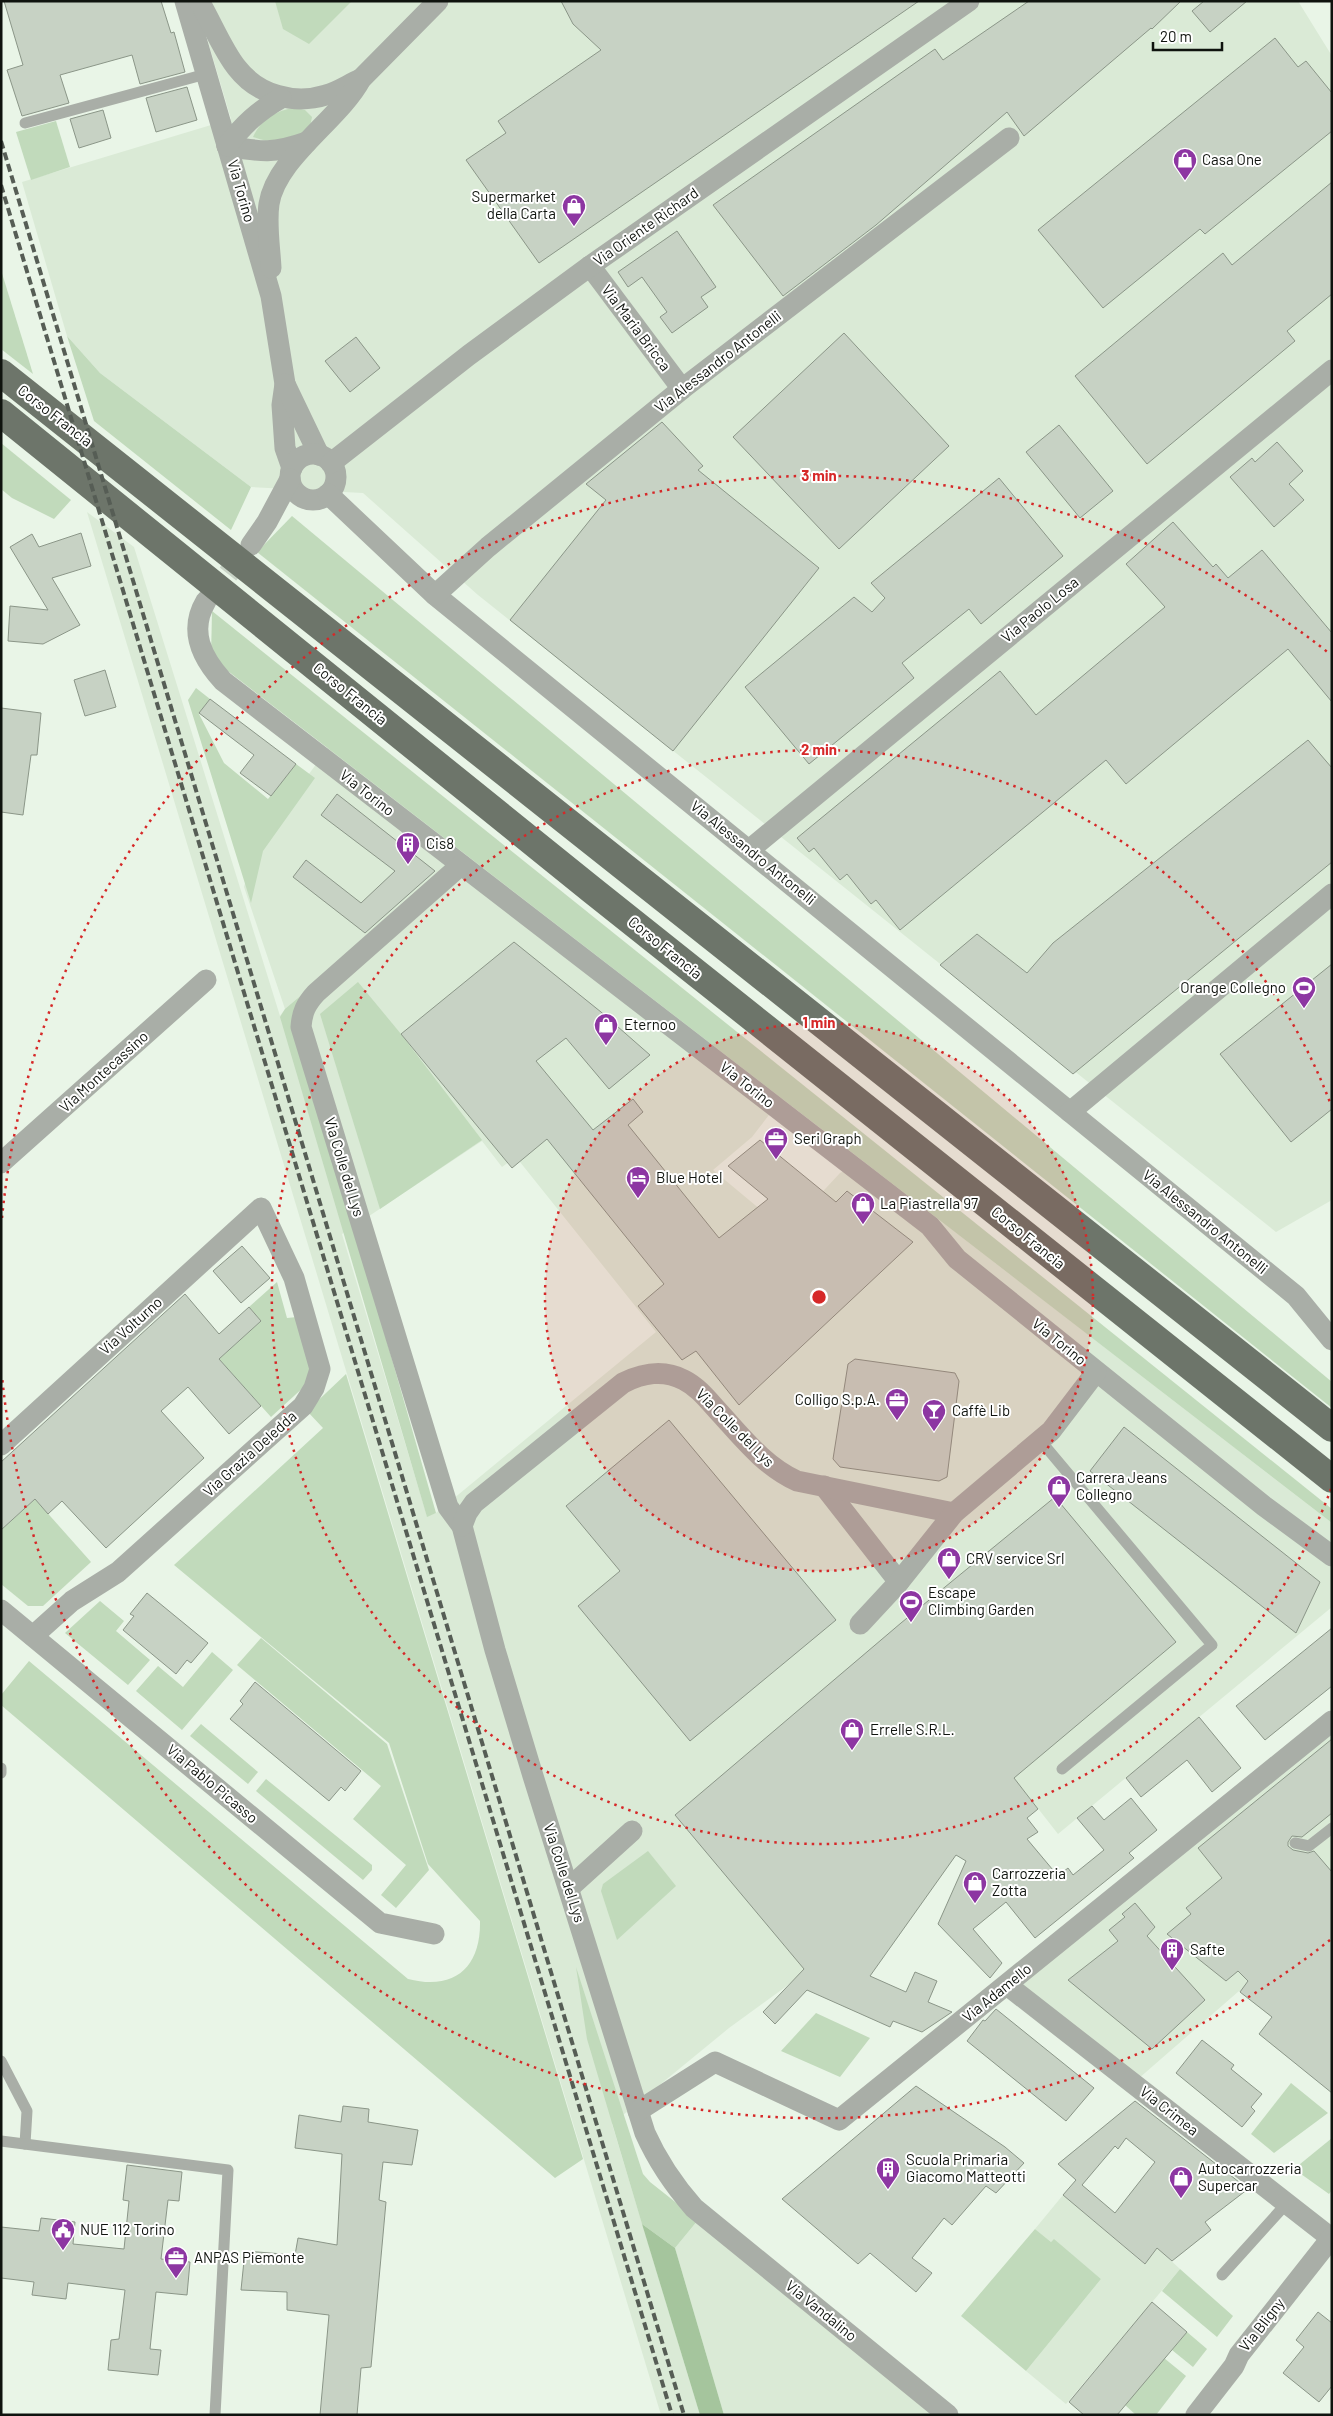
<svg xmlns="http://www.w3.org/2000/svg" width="1333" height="2416" font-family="Barlow,sans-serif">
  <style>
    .built { fill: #daead6; fill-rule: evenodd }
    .green { fill: #c1dabb }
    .forest { fill: #a5c59d }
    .building { fill: #c7d2c4; stroke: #8b9688; fill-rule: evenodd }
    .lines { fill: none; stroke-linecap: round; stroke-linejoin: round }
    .street-tunnel { stroke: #c8d3c6; stroke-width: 21; stroke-dasharray: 21 11; stroke-linecap: butt }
    .lane { stroke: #a9aea7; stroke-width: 11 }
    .street { stroke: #a9aea7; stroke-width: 21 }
    .primary { stroke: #6d756a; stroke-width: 28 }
    .rail { stroke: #565d55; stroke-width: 4; stroke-dasharray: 8 4; stroke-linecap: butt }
    .ring { fill: none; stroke: #d62828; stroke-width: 2.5; stroke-dasharray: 2.5 5 }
    .labels { text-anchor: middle; stroke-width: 4; stroke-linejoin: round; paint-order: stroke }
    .poi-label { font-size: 15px; fill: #0f130e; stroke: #fff; text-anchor: start }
    .street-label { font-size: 15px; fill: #0f130e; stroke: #fff }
    .centre { fill: #d62828; stroke: #fff; stroke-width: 2.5 }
    .ring-label { font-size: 15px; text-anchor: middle; font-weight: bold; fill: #d62828; stroke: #fff; stroke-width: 4; stroke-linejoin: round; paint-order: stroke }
  </style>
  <rect width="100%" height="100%" fill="#e9f5e7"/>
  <!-- built -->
  <g class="built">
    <polygon points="196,1 1298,1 1332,56 1332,1200 1276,1232 478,595 363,493 251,487 100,373 67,336 22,182 231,119"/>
    <path d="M87,512L134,547L280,1016L285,1009L244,887L254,849L328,748L782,1098L752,1137L713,1170L786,1231L840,1173L863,1161L1332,1523V1607L1058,1834L1022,1788L784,1988L729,2028L612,2124L700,2415H661ZM482,1141L502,1167L516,1157L656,1332L436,1513L427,1516L342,1234Z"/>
    <polygon points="1332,1728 1332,1914 1272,2017 1239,1991 1138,2079 1015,1983"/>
    <polygon points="1063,2195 1144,2264 1157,2248 1180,2269 1066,2404 1026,2371 1101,2279 1054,2240 1051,2242 1035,2229"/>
    <polygon points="698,2220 939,2415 724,2415 675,2248"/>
  </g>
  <!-- green -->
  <g class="green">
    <polygon points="275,1 352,1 309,44 283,29"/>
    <path d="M293,108L305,110L312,117L309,132C288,142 276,145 253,137C261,119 276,111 293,108Z"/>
    <polygon points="56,121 70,167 31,180 16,132"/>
    <polygon points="1,270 33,374 1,349"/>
    <polygon points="67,336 100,373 251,487 231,530 94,421"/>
    <polygon points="1,443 71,500 54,519 12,498 1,489"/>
    <polygon points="292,516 1332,1382 1332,1408 257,552"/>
    <polygon points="212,611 1332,1509 1332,1523 211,658"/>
    <polygon points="196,688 210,699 199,714 224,763 268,799 296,764 315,778 263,851 251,903 188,700"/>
    <polygon points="358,982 401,1034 482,1140 380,1209 320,1014"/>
    <polygon points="310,988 294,1017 436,1513 427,1517 280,1017 285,1009"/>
    <polygon points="277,1282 287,1318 297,1317 312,1367 306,1385 271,1417 219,1359 261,1321 249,1307"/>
    <path d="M346,1374L583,2159L555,2178L1,1705V1695L29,1661L408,1979C455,1991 481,1967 480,1921L428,1864L389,1743L174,1565L323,1428L307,1411Z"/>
    <polygon points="35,1499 91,1562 43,1606 28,1606 1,1584 1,1530"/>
    <polygon points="100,1601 124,1621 116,1631 150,1660 128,1685 65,1633"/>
    <polygon points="261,1638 387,1744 429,1870 396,1908 381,1895 406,1865 353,1819 381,1786 237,1665"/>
    <polygon points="212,1652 233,1670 182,1730 136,1691 158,1666 183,1687"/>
    <polygon points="201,1724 258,1772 248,1784 190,1736"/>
    <polygon points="266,1779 372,1865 372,1870 363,1880 256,1791"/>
    <polygon points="648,1851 676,1886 617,1940 601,1891 603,1884"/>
    <polygon points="576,1967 643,2174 650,2182 698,2220 675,2248 642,2224 587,2039"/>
    <polygon points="816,2013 870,2038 840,2077 781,2051"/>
    <polygon points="1291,2083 1328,2113 1274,2153 1251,2134"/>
    <polygon points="1332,2138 1332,2190 1329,2194 1294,2169"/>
    <polygon points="1035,2229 1051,2242 1054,2239 1101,2279 1026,2371 961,2316"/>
    <polygon points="1180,2269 1233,2316 1217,2337 1162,2291"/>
    <polygon points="1187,2332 1207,2349 1193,2367 1172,2350"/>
    <polygon points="1164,2358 1186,2376 1156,2415 1136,2415 1125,2405"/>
  </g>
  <!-- forest -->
  <polygon class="forest" points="642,2224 675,2248 724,2415 700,2415"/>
  <!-- building -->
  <g class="building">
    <polygon points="4,1 161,1 171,33 174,32 185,72 140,84 132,55 60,75 69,103 22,116 7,70 23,65"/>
    <polygon points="561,1 919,1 539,263 466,160 506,133 498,121 601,50 573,24"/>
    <polygon points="1029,1 1181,1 1152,29 1151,28 1024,136 1007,112 876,225 783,296 713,205 935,49 943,60"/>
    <polygon points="1204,1 1247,1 1210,32 1192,11"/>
    <polygon points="1275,38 1298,67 1306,61 1332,93 1332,131 1205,234 1200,229 1103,308 1038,230"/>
    <polygon points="187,87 197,120 156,132 146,98"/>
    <polygon points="103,110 111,138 79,148 70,119"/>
    <polygon points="1332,182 1332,294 1287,331 1295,341 1147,464 1075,376 1223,253 1232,265"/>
    <polygon points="677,231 716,287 701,297 708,307 672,333 660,317 667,312 642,277 628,287 618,272"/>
    <polygon points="844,333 949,446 839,549 733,437"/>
    <polygon points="356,337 380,368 350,392 325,361"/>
    <polygon points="662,422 703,466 698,470 819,568 673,751 510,620 606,500 586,484"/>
    <polygon points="1059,425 1113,491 1080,518 1026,452"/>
    <polygon points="1277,442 1303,471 1289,484 1304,500 1274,527 1230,477 1252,458 1255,462"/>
    <polygon points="999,478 1063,556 981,624 969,609 902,663 914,678 809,764 745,687 854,597 872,612 885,598 871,583"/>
    <polygon points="1173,522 1213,567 1216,564 1228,578 1262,550 1332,633 1332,702 1288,649 1126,784 1106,760 900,930 876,900 871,904 847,874 840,880 814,848 809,852 797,838 1000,671 1036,715 1165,607 1126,564"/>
    <polygon points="81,533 91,566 52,578 80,625 43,644 8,641 10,606 48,610 10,547 32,534 39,547"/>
    <polygon points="105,670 116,707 85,716 74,680"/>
    <polygon points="210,699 296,764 271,796 240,773 254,755 199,713"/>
    <polygon points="1,708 41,713 37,755 31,755 23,815 1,812"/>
    <polygon points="1308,740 1332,768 1332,862 1073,1074 940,965 977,934 1027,973 1053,943"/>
    <polygon points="337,794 435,871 365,933 293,877 306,860 361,903 395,871 321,815"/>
    <polygon points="514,942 601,1012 650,1055 609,1089 566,1038 536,1061 593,1130 633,1099 643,1112 628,1125 719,1238 768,1199 728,1166 760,1140 836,1202 847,1191 913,1242 739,1405 696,1351 682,1360 638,1306 664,1284 547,1139 512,1168 401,1034"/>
    <polygon points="1332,964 1332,1109 1291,1142 1220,1054"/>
    <polygon points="242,1246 270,1278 241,1303 213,1271"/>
    <polygon points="185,1294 219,1334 249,1307 261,1321 219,1359 261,1406 229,1434 188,1387 161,1411 204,1458 106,1548 62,1501 48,1514 35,1499 1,1530 1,1462"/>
    <polygon points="855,1359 955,1373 959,1381 947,1477 939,1481 840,1467 833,1459 848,1364"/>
    <polygon points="669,1420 836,1620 690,1741 578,1606 620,1571 566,1506"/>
    <polygon points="1124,1427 1320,1582 1296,1633 1090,1471"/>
    <polygon points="1055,1497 1176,1642 1014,1778 1038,1809 1027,1818 1038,1832 1027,1839 1058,1876 1068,1868 1073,1875 1104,1850 1077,1818 1092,1806 1104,1820 1131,1798 1157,1830 1129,1853 1134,1858 1035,1938 1006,1902 973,1929 1002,1963 990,1978 938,1924 966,1861 956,1855 870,1976 906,1992 915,1972 937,1981 928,2002 952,2012 922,2032 893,2021 890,2027 807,1990 775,2024 763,2012 804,1969 675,1815 901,1623"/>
    <polygon points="147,1593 208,1643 191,1663 187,1660 176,1674 123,1630 134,1616 130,1614"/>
    <polygon points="1332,1628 1332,1686 1265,1740 1236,1706"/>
    <polygon points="255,1682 361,1771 345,1791 341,1787 329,1801 230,1719 243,1704 240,1701"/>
    <polygon points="1199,1717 1241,1768 1212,1792 1187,1760 1141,1797 1126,1778"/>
    <polygon points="1332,1739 1332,1813 1302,1837 1292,1836 1288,1842 1288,1846 1293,1850 1308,1853 1314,1851 1332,1872 1332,2093 1259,2034 1272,2017 1240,1992 1248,1981 1238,1971 1226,1981 1167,1934 1191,1914 1186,1908 1222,1878 1198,1848"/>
    <polygon points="1135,1903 1155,1927 1147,1936 1205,2000 1152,2049 1068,1980 1118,1941 1109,1930 1125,1917 1122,1914"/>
    <polygon points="996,2009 1094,2088 1066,2121 967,2041 983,2020 985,2021"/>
    <polygon points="1202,2040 1234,2065 1231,2069 1262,2094 1251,2107 1255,2111 1242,2127 1176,2073"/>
    <polygon points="916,2086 1005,2147 1024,2163 996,2193 986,2186 952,2225 944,2218 912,2258 932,2273 916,2292 870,2253 858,2264 782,2199"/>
    <path d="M1135,2101L1248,2189L1205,2222L1211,2230L1172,2261L1157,2248L1145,2264L1063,2195L1076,2180L1058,2164ZM1126,2138L1155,2162L1115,2213L1082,2185L1115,2146L1118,2149Z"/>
    <polygon points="343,2106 369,2109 368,2122 418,2130 412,2165 383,2162 379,2200 386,2202 371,2367 361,2368 357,2415 320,2415 329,2315 287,2310 287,2292 241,2290 245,2251 295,2255 298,2238 337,2245 342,2154 295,2148 299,2115 341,2122"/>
    <polygon points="127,2165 182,2172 179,2201 168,2200 161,2259 190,2262 187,2295 156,2292 150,2349 161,2350 158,2375 108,2370 111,2340 119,2339 125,2290 68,2283 66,2299 32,2295 34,2282 1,2278 1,2227 39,2231 41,2218 75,2222 73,2244 124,2249 129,2201 123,2200"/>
    <polygon points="1152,2302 1187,2332 1117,2415 1084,2415 1069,2402"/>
    <polygon points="1318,2312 1332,2323 1332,2386 1319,2402 1283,2373 1304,2347 1296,2340"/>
  </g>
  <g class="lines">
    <!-- street-tunnel -->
    <polyline class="street-tunnel" points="208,599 248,549"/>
    <!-- lane -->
    <g class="lane">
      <polyline points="25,123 206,74"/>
      <polyline points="1040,1440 1212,1645 1062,1769"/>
      <polyline points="1,1768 1,1773"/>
      <polyline points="1295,1843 1309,1846 1332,1828"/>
      <polyline points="1,2061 27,2111 25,2144"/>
      <polyline points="1,2141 228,2170 215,2415"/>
      <polyline points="1222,2275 1287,2203"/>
    </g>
    <!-- street -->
    <g class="street">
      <polyline points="185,1 271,296 285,384 282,405 285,448 292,468"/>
      <path d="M199,1C211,21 223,51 237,68C258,95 294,105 326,95C338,92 349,84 361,79"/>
      <path d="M227,146C262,152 273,154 307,142"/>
      <path d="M227,146C243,125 258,111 281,98"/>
      <polyline points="590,266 682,389"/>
      <path d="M271,268C270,248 266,224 269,204C276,158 339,120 361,79L438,1"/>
      <polyline points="285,384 319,455"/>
      <circle cx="313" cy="477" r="23"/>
      <polyline points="331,463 469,355 590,266 969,1"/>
      <polyline points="328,494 435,595 1296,1296 1332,1340"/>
      <polyline points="251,545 267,522 290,479"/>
      <polyline points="435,595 488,547 682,389 1009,138"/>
      <path d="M206,601C188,631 202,658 223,681L930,1226L957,1259L1264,1506L1332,1556"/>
      <polyline points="749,850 1332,370"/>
      <path d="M461,865L316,993C306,1004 302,1012 301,1027L448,1507L462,1526L495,1650L533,1776L645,2133C658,2162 673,2184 694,2208L948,2415"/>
      <polyline points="1070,1112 1332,894"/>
      <polyline points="1,1163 206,980"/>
      <polyline points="1,1445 261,1208 294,1278 320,1369 314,1388 303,1406 118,1572 72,1601 33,1636"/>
      <polyline points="824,1486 899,1582"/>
      <path d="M462,1526L467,1513L474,1503L623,1383C643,1373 663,1369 684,1380C698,1387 708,1400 718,1411C742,1437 764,1466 797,1481L954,1513"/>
      <polyline points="1,1610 380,1923 434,1934"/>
      <polyline points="860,1624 899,1582 954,1513 1051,1431 1096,1372"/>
      <polyline points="569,1888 632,1831"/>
      <polyline points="1007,1985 1331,2238"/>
      <polyline points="638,2111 715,2062 839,2120 1332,1721"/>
      <polyline points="1196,2415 1234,2366 1239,2355 1332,2237"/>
    </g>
    <!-- primary -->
    <g class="primary">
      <polyline points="1,373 1332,1428"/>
      <polyline points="1,413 592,890 1332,1479"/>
    </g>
    <!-- rail -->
    <g class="rail">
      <polyline points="1,141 684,2415"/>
      <polyline points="1,185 672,2415"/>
    </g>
  </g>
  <!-- distance rings -->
  <circle cx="819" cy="1297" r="274" fill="#d62828" fill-opacity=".12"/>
  <g class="ring">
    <circle cx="819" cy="1297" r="274"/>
    <path d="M1331 1489A547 547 0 1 1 1331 1105"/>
    <path d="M1330 1940A821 821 0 0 1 2 1376M2 1218A821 821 0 0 1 1330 654"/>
  </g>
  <!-- icons -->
  <defs>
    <g id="shop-pin" transform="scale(1.25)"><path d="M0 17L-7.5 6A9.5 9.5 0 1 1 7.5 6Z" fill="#8d36a2" stroke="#fff"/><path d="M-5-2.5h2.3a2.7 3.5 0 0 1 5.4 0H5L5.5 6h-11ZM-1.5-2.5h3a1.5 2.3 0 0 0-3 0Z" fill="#fff"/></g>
    <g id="building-pin" transform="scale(1.25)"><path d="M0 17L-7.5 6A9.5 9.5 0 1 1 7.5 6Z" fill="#8d36a2" stroke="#fff"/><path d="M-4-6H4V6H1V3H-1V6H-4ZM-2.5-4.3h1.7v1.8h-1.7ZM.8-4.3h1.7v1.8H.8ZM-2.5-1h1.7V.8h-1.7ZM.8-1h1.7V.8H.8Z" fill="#fff"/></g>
    <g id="stadium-pin" transform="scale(1.25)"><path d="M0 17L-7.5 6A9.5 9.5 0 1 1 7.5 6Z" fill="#8d36a2" stroke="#fff"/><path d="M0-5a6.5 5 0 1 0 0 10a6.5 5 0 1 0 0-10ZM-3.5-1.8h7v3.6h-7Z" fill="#fff"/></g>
    <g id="office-pin" transform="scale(1.25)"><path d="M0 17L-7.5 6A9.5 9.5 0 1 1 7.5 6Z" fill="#8d36a2" stroke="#fff"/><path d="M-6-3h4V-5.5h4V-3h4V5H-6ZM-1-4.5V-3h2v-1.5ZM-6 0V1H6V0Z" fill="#fff"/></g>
    <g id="hotel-pin" transform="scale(1.25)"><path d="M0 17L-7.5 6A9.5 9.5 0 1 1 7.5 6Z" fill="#8d36a2" stroke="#fff"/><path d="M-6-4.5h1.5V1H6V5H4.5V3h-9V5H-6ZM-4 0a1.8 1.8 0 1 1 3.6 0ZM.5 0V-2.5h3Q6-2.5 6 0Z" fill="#fff"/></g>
    <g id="bar-pin" transform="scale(1.25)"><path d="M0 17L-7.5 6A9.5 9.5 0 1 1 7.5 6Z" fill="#8d36a2" stroke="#fff"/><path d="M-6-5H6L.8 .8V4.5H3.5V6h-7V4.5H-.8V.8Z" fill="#fff"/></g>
    <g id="civic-pin" transform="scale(1.25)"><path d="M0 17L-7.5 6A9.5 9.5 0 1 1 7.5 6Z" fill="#8d36a2" stroke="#fff"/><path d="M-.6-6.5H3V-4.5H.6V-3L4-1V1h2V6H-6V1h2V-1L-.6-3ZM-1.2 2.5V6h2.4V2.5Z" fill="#fff"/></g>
  </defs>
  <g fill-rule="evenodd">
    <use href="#shop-pin" x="1185" y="160"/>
    <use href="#shop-pin" x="574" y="206"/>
    <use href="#building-pin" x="408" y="844"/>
    <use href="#stadium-pin" x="1304" y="988"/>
    <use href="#shop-pin" x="606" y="1025"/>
    <use href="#office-pin" x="776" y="1139"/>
    <use href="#hotel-pin" x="638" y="1178"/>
    <use href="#shop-pin" x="863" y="1204"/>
    <use href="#office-pin" x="897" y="1400"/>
    <use href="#bar-pin" x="934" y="1411"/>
    <use href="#shop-pin" x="1059" y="1487"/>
    <use href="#shop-pin" x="949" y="1559"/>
    <use href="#stadium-pin" x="911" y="1602"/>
    <use href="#shop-pin" x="852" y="1730"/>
    <use href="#shop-pin" x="975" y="1883"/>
    <use href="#building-pin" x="1172" y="1950"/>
    <use href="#building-pin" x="888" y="2169"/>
    <use href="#shop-pin" x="1181" y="2178"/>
    <use href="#civic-pin" x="63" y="2230"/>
    <use href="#office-pin" x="176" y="2258"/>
  </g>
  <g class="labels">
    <!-- poi labels -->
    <g class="poi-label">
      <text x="1202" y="165">Casa One</text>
      <text x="556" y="202" text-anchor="end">Supermarket<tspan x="556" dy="17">della Carta</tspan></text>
      <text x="426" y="849">Cis8</text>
      <text x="1286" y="993" text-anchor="end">Orange Collegno</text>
      <text x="624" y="1030">Eternoo</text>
      <text x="794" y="1144">Seri Graph</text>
      <text x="656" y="1183">Blue Hotel</text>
      <text x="880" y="1209">La Piastrella 97</text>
      <text x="880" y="1405" text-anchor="end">Colligo S.p.A.</text>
      <text x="952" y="1416">Caffè Lib</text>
      <text x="1076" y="1483">Carrera Jeans<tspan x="1076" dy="17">Collegno</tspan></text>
      <text x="966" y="1564">CRV service Srl</text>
      <text x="928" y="1598">Escape<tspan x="928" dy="17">Climbing Garden</tspan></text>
      <text x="870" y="1735">Errelle S.R.L.</text>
      <text x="992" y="1879">Carrozzeria<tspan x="992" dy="17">Zotta</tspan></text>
      <text x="1190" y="1955">Safte</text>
      <text x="906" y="2165">Scuola Primaria<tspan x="906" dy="17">Giacomo Matteotti</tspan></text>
      <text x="1198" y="2174">Autocarrozzeria<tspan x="1198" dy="17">Supercar</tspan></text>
      <text x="80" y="2235">NUE 112 Torino</text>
      <text x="194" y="2263">ANPAS Piemonte</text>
    </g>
    <!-- street labels -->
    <g class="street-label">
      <text transform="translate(241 191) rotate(74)" y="5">Via Torino</text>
      <text transform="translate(646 227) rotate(-35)" y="5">Via Oriente Richard</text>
      <text transform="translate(636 328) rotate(53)" y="5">Via Maria Bricca</text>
      <text transform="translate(718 362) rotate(-38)" y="5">Via Alessandro Antonelli</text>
      <text transform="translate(55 416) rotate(38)" y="5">Corso Francia</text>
      <text transform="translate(1040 610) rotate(-39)" y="5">Via Paolo Losa</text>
      <text transform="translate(350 694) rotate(39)" y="5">Corso Francia</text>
      <text transform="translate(367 793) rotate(38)" y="5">Via Torino</text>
      <text transform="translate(753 853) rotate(39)" y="5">Via Alessandro Antonelli</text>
      <text transform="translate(665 948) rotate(39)" y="5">Corso Francia</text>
      <text transform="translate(104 1072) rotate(-42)" y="5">Via Montecassino</text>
      <text transform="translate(747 1085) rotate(38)" y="5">Via Torino</text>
      <text transform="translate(344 1167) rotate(73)" y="5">Via Colle del Lys</text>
      <text transform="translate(1205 1222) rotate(39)" y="5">Via Alessandro Antonelli</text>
      <text transform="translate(1028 1238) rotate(39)" y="5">Corso Francia</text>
      <text transform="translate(131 1326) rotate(-42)" y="5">Via Volturno</text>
      <text transform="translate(1059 1342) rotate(39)" y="5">Via Torino</text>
      <text transform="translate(735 1428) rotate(45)" y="5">Via Colle del Lys</text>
      <text transform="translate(250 1454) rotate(-42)" y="5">Via Grazia Deledda</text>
      <text transform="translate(212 1784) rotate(40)" y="5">Via Pablo Picasso</text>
      <text transform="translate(564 1873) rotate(72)" y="5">Via Colle del Lys</text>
      <text transform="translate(997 1993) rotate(-39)" y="5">Via Adamello</text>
      <text transform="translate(1169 2111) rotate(38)" y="5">Via Crimea</text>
      <text transform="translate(821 2311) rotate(39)" y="5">Via Vandalino</text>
      <text transform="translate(1262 2325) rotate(-52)" y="5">Via Bligny</text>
    </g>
  </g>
  <circle cx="819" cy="1297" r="8" class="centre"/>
  <g class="ring-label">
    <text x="819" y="481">3 min</text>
    <text x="819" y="755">2 min</text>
    <text x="819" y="1028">1 min</text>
  </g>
  <!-- border -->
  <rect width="1333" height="2416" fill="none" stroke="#0f130e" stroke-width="5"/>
  <!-- scale -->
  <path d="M1153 42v8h69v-8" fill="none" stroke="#0f130e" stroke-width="2.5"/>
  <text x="1160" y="42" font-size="15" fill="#0f130e" stroke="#ffffff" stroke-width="4" paint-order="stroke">20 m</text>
</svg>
